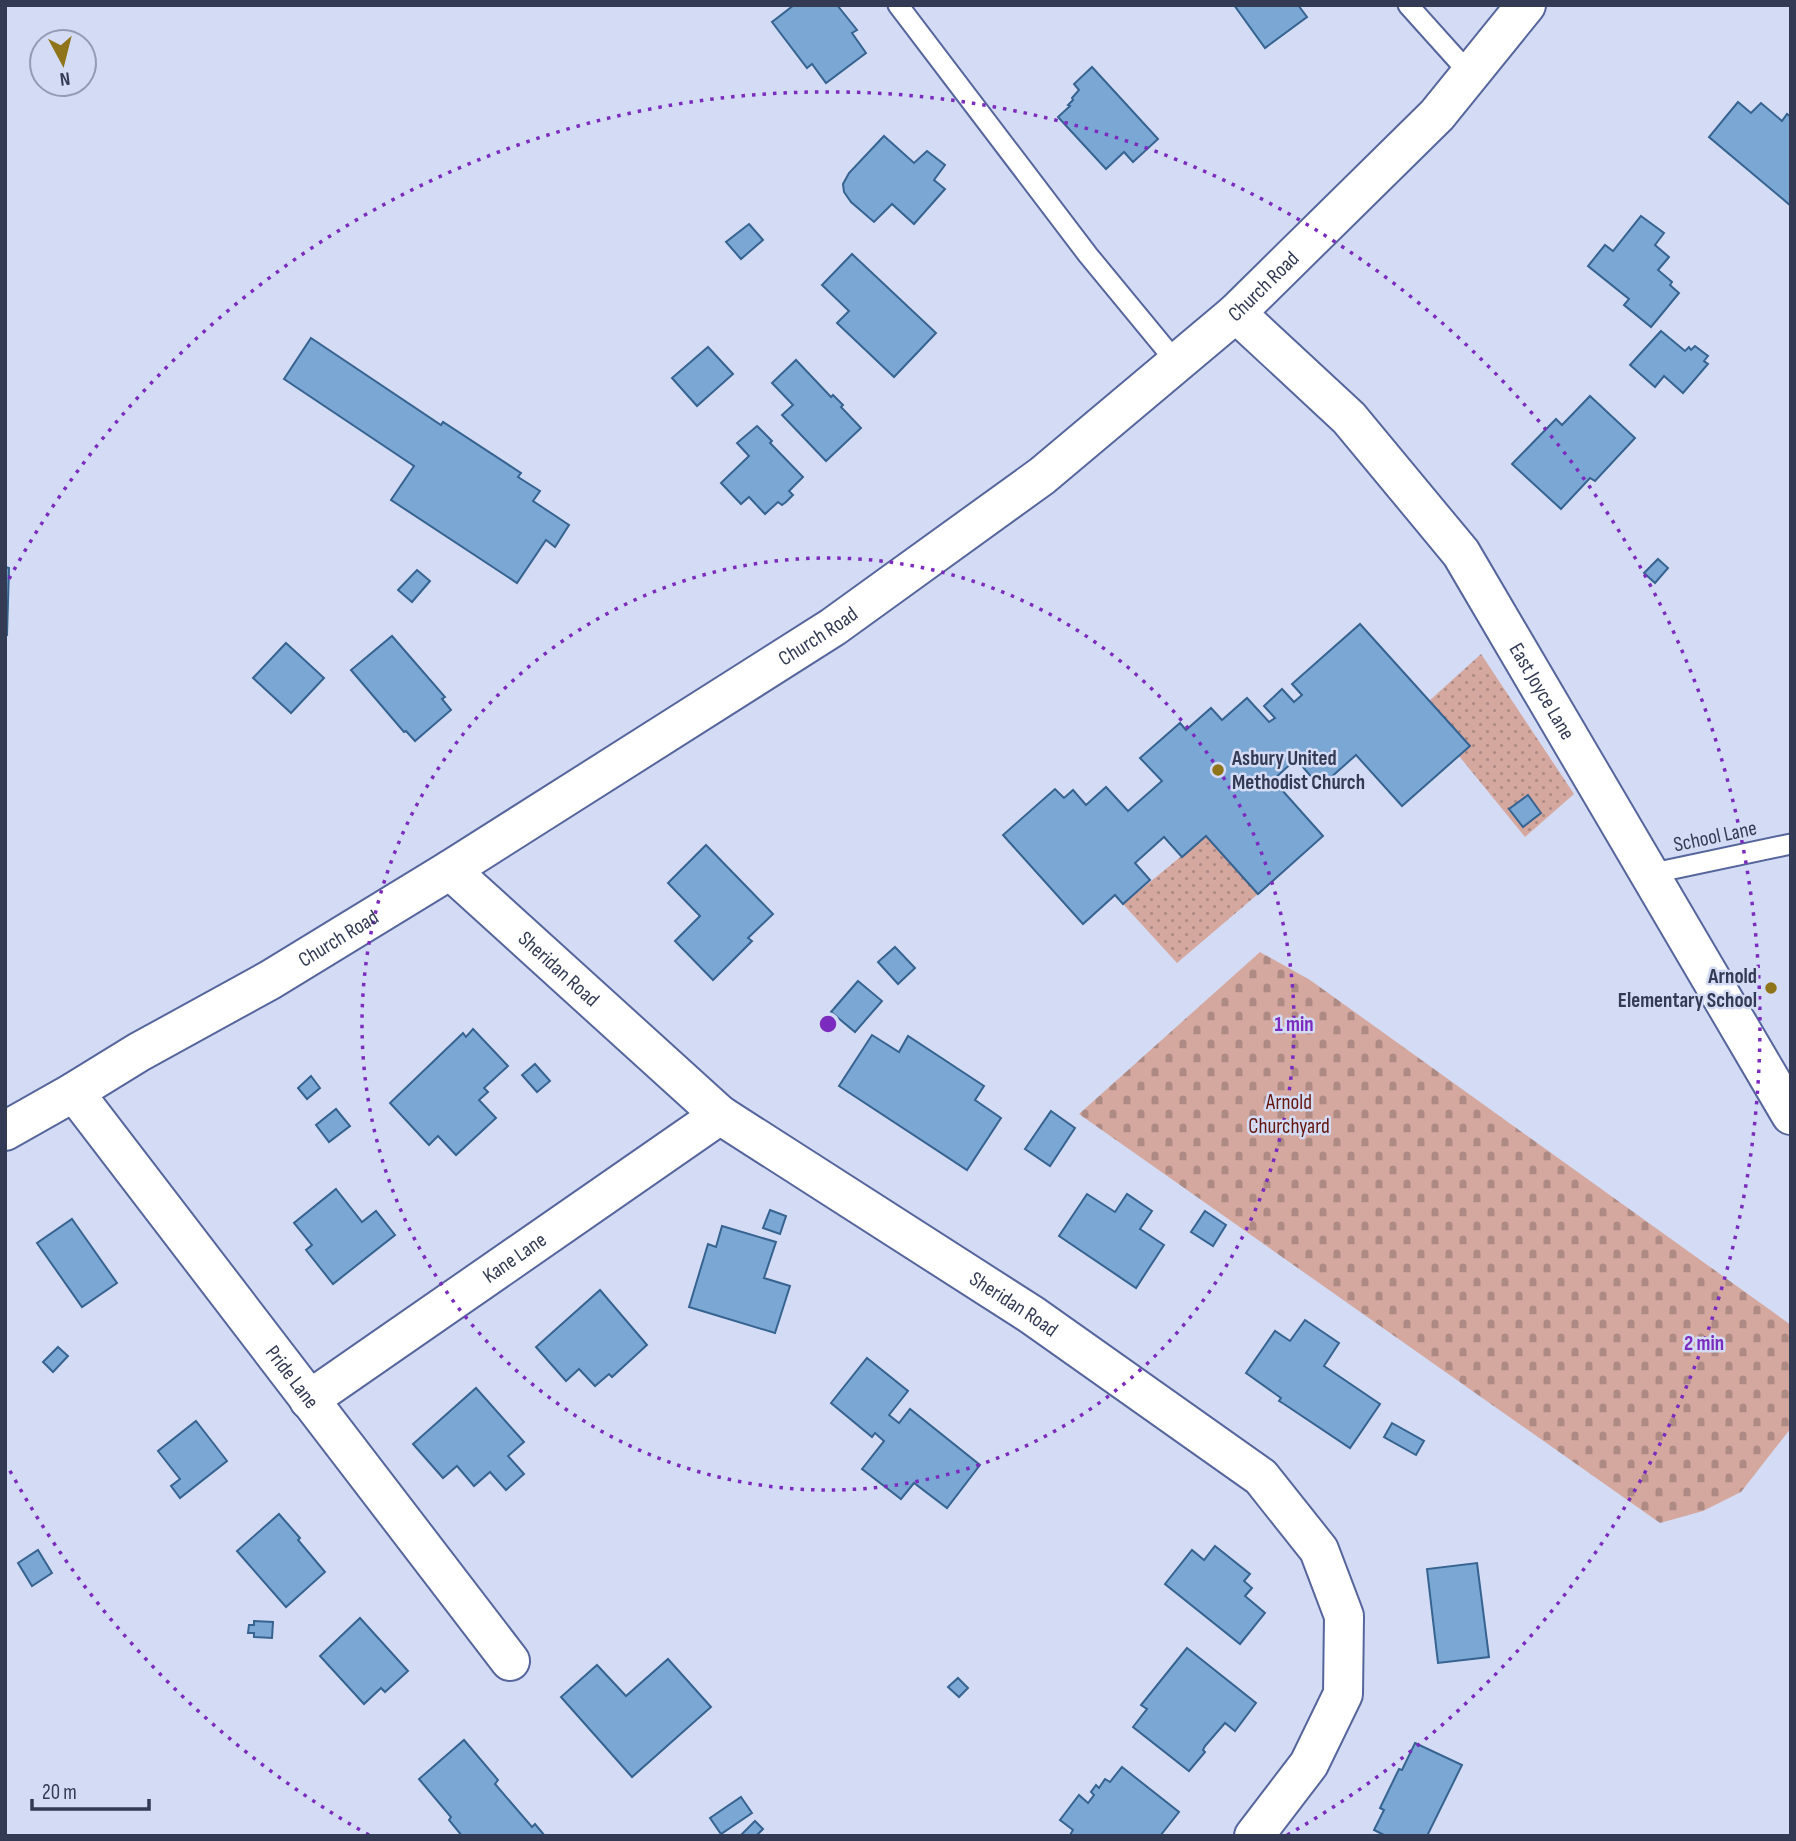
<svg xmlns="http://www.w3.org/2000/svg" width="1796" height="1841" font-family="'Sofia Sans Condensed',sans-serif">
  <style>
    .cemetery { fill: url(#cemetery-stones) }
    .park { fill: url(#park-dots) }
    .building { fill: #7ba7d5; stroke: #366390; stroke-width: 2 }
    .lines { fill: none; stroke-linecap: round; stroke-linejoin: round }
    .lane-casing { stroke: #56669d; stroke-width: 23 }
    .street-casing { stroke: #56669d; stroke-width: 42 }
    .lane { stroke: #fff; stroke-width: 19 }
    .street { stroke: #fff; stroke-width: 38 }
    .ring { fill: none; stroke: #7b2cbf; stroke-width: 3.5; stroke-dasharray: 3.5 7 }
    .poi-dot { fill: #907419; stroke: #d4dcf5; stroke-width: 2.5 }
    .labels { text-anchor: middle; stroke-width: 5; stroke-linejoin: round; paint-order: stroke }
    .street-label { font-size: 21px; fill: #333b54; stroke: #d4dcf5 }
    .poi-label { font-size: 21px; font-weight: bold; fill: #333b54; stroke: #d4dcf5; text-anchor: start }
    .park-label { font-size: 21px; fill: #64160d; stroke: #d4dcf5 }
    .centre { fill: #7b2cbf; stroke: #d4dcf5; stroke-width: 3.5 }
    .ring-label { font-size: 21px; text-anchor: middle; font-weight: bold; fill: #7b2cbf; stroke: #d4dcf5; stroke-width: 5; stroke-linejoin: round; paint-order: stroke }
  </style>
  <defs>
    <pattern id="cemetery-stones" width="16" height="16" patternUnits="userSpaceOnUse" patternTransform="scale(1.75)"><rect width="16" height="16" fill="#d5a89f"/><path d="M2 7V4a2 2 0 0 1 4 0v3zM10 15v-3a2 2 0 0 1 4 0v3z" fill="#ad8a84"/></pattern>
    <pattern id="park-dots" width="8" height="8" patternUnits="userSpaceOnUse" patternTransform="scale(1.75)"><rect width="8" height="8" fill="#d5a89f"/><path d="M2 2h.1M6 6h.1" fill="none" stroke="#ad8a84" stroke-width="1.8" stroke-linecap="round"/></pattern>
  </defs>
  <rect width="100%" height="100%" fill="#d4dcf5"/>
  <!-- cemetery -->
  <polygon class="cemetery" points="1260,952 1310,980 1791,1325 1791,1428 1741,1492 1703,1511 1660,1523 1079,1114"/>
  <!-- park -->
  <g class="park">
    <polygon points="1481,654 1574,794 1525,837 1459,756 1429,701"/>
    <polygon points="1206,836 1258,894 1177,963 1123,904"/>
  </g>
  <!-- building -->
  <g class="building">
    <polygon points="794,5 837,5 857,30 852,33 866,53 826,83 812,64 807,68 772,22"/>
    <polygon points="1234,5 1298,5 1307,17 1265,48"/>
    <polygon points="1092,67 1158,139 1133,162 1124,152 1106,169 1058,117 1070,106 1068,105 1073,100 1072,98 1079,90 1074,84"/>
    <polygon points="1738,102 1751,113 1761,103 1782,121 1787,114 1791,117 1791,206 1709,137"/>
    <polygon points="884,136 914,163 927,151 945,165 934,180 945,189 914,224 892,204 874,222 851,202 844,192 843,184 849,173"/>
    <polygon points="1641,216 1664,233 1655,245 1669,257 1658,270 1672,282 1670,285 1679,293 1651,327 1624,305 1629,299 1588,266 1605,245 1613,251"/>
    <polygon points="749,224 763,240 741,259 726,242"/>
    <polygon points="852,254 936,333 894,377 837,323 849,311 822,285"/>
    <polygon points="1661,331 1685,351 1689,347 1691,350 1695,346 1708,356 1704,361 1708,364 1683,393 1664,376 1655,387 1630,365"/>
    <polygon points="311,338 441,425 443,422 521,473 518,477 540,491 533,501 569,525 555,547 546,540 517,583 391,500 414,466 284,379"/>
    <polygon points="708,347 733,374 697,406 672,378"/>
    <polygon points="796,360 831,397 833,395 843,405 841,407 861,428 826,461 782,415 793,405 772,383"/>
    <polygon points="1590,396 1635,438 1595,481 1590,478 1561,509 1512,464 1556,419 1562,425"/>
    <polygon points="757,426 772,441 770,443 803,477 789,491 793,495 786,502 782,505 778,502 765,514 749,497 741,504 721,483 749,456 737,443"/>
    <polygon points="1658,559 1668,568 1655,583 1644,573"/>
    <polygon points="5,567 9,568 7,635 5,635"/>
    <polygon points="417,570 430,581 412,602 398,590"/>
    <polygon points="1360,624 1470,746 1402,806 1356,755 1320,787 1296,759 1273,780 1323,836 1258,894 1206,836 1182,857 1164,837 1135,863 1150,880 1123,904 1115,895 1083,924 1003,835 1055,789 1064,798 1073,790 1086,805 1106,787 1128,811 1162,781 1140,758 1180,723 1186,730 1211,708 1222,720 1247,698 1269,722 1275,718 1264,706 1282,689 1294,702 1302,695 1292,684"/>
    <polygon points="392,636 445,697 442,699 451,710 415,741 406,731 404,732 351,670"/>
    <polygon points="286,643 324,678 291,713 253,678"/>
    <polygon points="1528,795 1541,813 1523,827 1509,809"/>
    <polygon points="706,845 773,914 748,938 752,941 713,980 675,941 700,916 668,883"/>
    <polygon points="895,947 915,968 898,984 878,962"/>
    <polygon points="858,981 882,1001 855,1032 831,1012"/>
    <polygon points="473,1029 508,1066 484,1088 488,1092 479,1100 496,1118 456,1155 438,1136 429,1145 390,1103 463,1033 466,1037"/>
    <polygon points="872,1035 899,1052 908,1036 984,1086 975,1100 1001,1118 967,1170 839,1086"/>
    <polygon points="535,1064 550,1081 537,1092 522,1075"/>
    <polygon points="311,1076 320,1088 307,1099 298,1088"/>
    <polygon points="336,1109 350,1126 329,1142 316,1125"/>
    <polygon points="1051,1111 1075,1128 1050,1166 1025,1149"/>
    <polygon points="336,1189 362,1222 376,1211 395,1235 333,1284 306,1250 312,1245 294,1223"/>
    <polygon points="1087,1194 1115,1212 1127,1194 1152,1211 1140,1229 1164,1245 1136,1288 1059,1236"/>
    <polygon points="770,1210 786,1216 780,1234 763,1228"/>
    <polygon points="1205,1211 1226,1225 1213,1246 1191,1232"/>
    <polygon points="72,1219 117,1283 82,1307 37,1243"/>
    <polygon points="722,1226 776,1242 764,1278 790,1286 775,1333 689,1307 708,1244 716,1247"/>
    <polygon points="600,1290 647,1345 612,1377 609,1374 595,1386 579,1369 566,1381 536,1347"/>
    <polygon points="1305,1320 1339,1343 1324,1366 1380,1404 1350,1448 1284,1404 1279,1401 1281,1398 1246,1373 1275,1331 1290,1341"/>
    <polygon points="58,1347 68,1356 53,1372 43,1362"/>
    <polygon points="867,1358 908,1391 889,1415 899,1423 910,1409 980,1465 947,1508 914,1483 901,1499 862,1469 884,1441 875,1433 872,1437 831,1403"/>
    <polygon points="476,1388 524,1442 508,1456 524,1474 506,1490 490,1472 474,1486 457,1466 443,1478 413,1444"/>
    <polygon points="196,1421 227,1461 180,1498 171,1486 180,1479 158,1451"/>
    <polygon points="1392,1423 1424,1441 1416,1455 1384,1437"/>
    <polygon points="279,1514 300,1538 298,1540 325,1572 286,1607 237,1551"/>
    <polygon points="1215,1546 1250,1574 1244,1581 1252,1588 1245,1596 1265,1613 1240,1644 1165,1584 1192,1550 1204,1560"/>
    <polygon points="38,1550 52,1573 32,1586 18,1563"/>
    <polygon points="1477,1563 1489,1657 1438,1663 1427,1569"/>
    <polygon points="360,1618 408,1671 385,1692 381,1688 364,1704 320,1656"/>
    <polygon points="254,1621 273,1622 272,1638 254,1637 254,1633 248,1633 249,1625 254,1625"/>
    <polygon points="1187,1648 1256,1703 1235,1731 1225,1723 1205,1746 1203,1750 1205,1752 1189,1771 1133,1727 1147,1709 1141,1705"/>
    <polygon points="668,1659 711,1707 632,1777 561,1697 597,1665 626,1696"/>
    <polygon points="958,1678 968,1688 959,1697 948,1687"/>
    <polygon points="464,1740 498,1780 495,1784 532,1827 535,1824 545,1836 462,1836 449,1820 451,1817 419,1779"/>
    <polygon points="1415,1743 1462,1765 1427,1836 1386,1836 1374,1830 1384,1810 1380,1808 1399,1769 1402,1770"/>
    <polygon points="1122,1767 1179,1812 1160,1836 1071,1836 1070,1835 1073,1830 1060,1820 1079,1795 1088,1803 1094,1795 1091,1792 1096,1785 1099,1788 1105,1779 1110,1782"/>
    <polygon points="741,1797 752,1813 721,1834 710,1818"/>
    <polygon points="755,1821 763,1829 756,1836 740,1836"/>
  </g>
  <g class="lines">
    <!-- lane casing -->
    <g class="lane-casing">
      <g id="lane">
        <polyline points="898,5 1088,255 1177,363"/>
        <polyline points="1408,5 1470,74"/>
        <polyline points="1649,874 1791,844"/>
      </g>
    </g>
    <!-- street casing -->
    <g class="street-casing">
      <g id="street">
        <path id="s1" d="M1236,313L1349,418L1461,553L1791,1115"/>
        <path id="s2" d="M450,870L720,1115L1032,1315L1261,1477L1319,1550L1344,1616L1343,1694L1309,1764L1254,1836"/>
        <path id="s3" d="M74,1092L510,1661"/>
        <path id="s4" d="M5,1131L74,1092L139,1052L270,980L450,870L833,627L1042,476L1236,313L1437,115L1526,5"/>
        <path id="s5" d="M309,1400L720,1115"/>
      </g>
    </g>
    <!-- lane -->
    <use href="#lane" class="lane"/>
    <!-- street -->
    <use href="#street" class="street"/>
  </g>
  <!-- distance rings -->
  <g class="ring">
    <circle cx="828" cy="1024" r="466"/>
    <path d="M369 1835A932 932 0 0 1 9 1469M9 579A932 932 0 1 1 1287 1835"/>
  </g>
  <!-- markers -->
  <g class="poi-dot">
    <circle cx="1218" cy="770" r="7"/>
    <circle cx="1771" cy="988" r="7"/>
  </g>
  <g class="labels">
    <!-- street labels -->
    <g class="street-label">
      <text dy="7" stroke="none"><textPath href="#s4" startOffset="1519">Church Road</textPath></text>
      <text dy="7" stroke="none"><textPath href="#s4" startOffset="952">Church Road</textPath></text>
      <text dy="7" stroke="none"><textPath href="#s1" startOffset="490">East Joyce Lane</textPath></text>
      <text transform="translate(1715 836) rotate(-12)" y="7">School Lane</text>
      <text dy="7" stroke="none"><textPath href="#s4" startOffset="385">Church Road</textPath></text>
      <text dy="7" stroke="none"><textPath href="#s2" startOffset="147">Sheridan Road</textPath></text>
      <text dy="7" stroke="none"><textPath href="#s5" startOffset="250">Kane Lane</textPath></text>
      <text dy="7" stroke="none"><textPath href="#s2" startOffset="714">Sheridan Road</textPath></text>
      <text dy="7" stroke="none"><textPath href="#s3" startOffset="359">Pride Lane</textPath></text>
    </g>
    <!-- poi labels -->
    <g class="poi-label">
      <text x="1232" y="765">Asbury United<tspan x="1232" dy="24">Methodist Church</tspan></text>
      <text x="1757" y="983" text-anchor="end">Arnold<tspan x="1757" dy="24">Elementary School</tspan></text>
    </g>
    <!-- park labels -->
    <g class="park-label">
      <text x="1289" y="1109">Arnold<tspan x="1289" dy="24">Churchyard</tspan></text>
    </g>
  </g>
  <circle cx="828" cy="1024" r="10" class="centre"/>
  <g class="ring-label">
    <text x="1294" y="1031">1 min</text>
    <text x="1704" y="1350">2 min</text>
  </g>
  <!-- border -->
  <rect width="1796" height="1841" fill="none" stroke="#333b54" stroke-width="14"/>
  <!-- north arrow -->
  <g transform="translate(63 63) rotate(173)"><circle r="33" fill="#d4dcf5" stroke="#949cb5" stroke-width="2"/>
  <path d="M0-5L12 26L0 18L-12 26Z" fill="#907419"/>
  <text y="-10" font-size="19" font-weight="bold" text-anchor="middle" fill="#333b54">N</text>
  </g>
  <!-- scale -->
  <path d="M32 1799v10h117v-10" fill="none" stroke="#333b54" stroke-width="3.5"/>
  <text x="42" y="1799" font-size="21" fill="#333b54" stroke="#d4dcf5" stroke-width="5" paint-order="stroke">20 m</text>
</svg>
